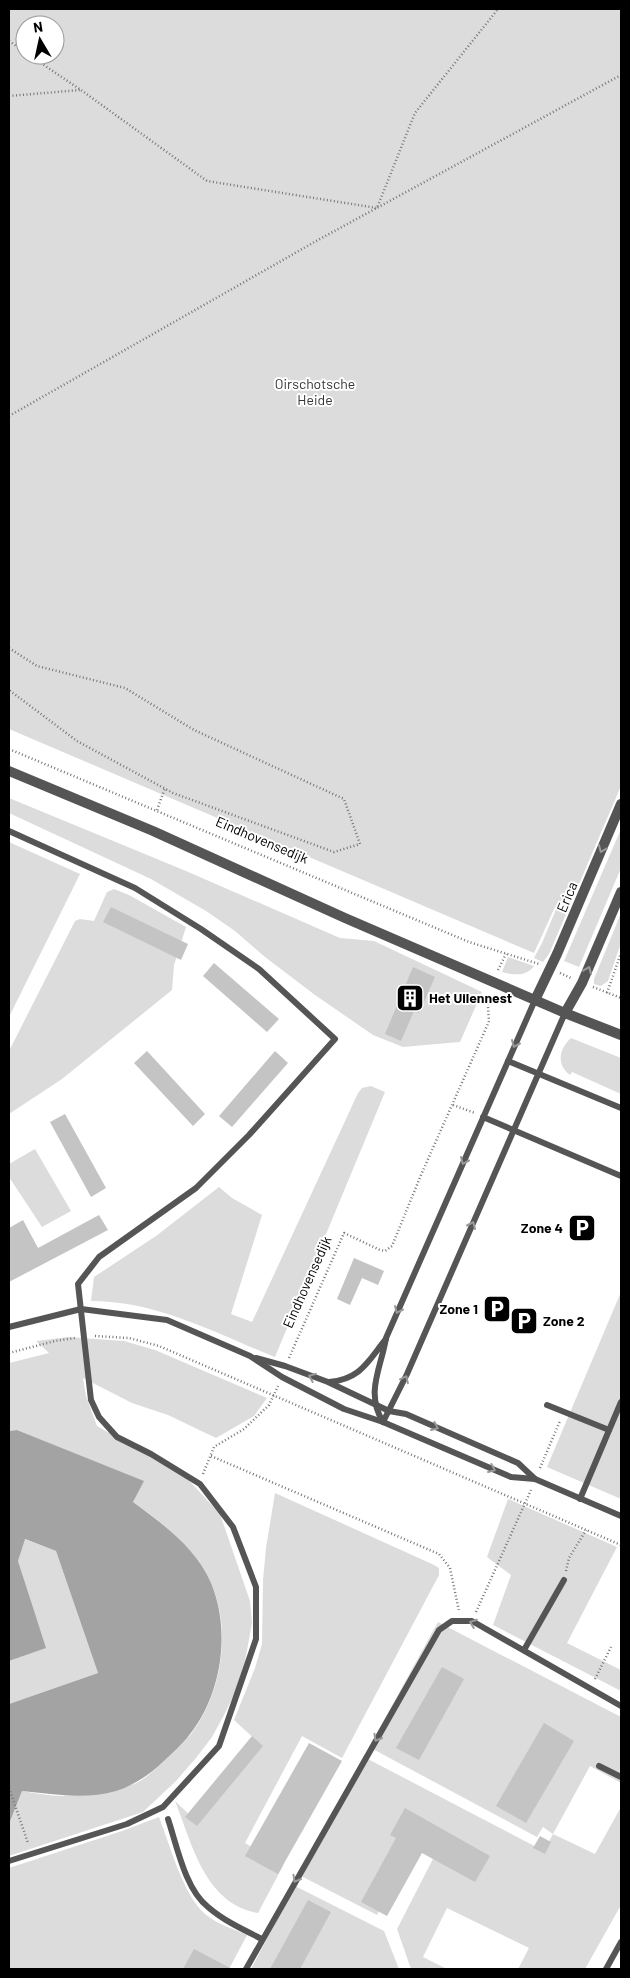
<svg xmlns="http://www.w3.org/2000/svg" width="630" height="1978" font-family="Barlow,sans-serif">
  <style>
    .green { fill: #dcdcdc; fill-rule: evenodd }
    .water { fill: #a3a3a3 }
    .building { fill: #c4c4c4 }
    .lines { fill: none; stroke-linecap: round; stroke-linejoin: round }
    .path { stroke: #777; stroke-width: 2.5; stroke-dasharray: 1 2.5; stroke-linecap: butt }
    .service { stroke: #555; stroke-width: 6 }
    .minor { stroke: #555; stroke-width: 10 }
    .tertiary { stroke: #555; stroke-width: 10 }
    .oneway { stroke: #999 }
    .labels { text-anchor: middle; stroke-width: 4; stroke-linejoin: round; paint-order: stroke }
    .park-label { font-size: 14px; fill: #333; stroke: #fff }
    .street-label { font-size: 14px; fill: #000; stroke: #fff }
    .poi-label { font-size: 14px; font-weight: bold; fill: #000; stroke: #fff; text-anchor: start }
  </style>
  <rect width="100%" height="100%" fill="#fff"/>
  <!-- green -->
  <g class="green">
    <path d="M9,9H621V786L549,954L543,962L534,958L542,943L557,907H555L534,953L9,729ZM25,25H55V55H25Z"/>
    <polygon points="9,798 186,871 340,938 374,941 482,992 460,1042 403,1047 373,1035 315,995 265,957 235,931 206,911 151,879 9,813"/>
    <polygon points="621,829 621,868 579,967 564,961"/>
    <polygon points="9,842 80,874 9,1017"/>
    <polygon points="114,889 129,895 186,927 174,965 172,990 62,1079 9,1114 9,1051 75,921 80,919 94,921 107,892"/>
    <polygon points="621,913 621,943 608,981 601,986 594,984 594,979"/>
    <path d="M508,957L534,966C526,977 513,975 502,972Z"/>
    <path d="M571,1038L621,1058V1094L572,1072L570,1075C556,1064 559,1049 571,1038Z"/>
    <path d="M371,1086L385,1092L275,1357C215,1333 157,1301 91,1301L94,1277L156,1236L219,1187L232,1198L262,1215L231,1314L252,1322L358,1093L362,1088Z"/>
    <polygon points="35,1149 71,1211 42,1227 9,1177 9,1164"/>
    <polygon points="621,1292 621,1499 547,1467"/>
    <path d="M68,1337L124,1341L155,1350L267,1398L254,1416L216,1438L168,1415L132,1403L83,1378L86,1396L97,1426L184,1475L220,1514L250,1601L252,1623L245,1661L234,1695L223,1717L212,1737L196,1758L176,1781L143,1812L9,1856V1824L22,1791C35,1793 50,1796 63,1796C76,1795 89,1792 101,1789C111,1788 124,1787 134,1784C145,1780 156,1768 164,1761C173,1752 183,1744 191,1734C222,1693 232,1630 211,1583C195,1548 163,1523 133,1502L143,1481L17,1430L9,1431V1363L49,1353L36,1341Z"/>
    <path d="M275,1493L432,1564L439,1568V1575L342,1758L302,1736L245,1843L283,1866L258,1913C205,1904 192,1844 175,1801L195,1820L260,1744L234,1720L255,1668L262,1644L263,1580L266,1548Z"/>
    <polygon points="508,1499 617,1547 567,1643 621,1670 621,1691 493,1625 511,1575 487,1557"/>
    <polygon points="24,1539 56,1551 98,1673 9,1704 9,1661 45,1648 18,1561"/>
    <polygon points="438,1622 621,1717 621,1783 590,1766 553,1834 595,1854 621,1807 621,1905 585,1969 518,1969 529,1948 447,1908 423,1957 447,1969 411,1969 397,1929 435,1855 417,1844 377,1915 301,1876 364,1757 544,1851 553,1834 543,1827 537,1837 369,1747"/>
    <path d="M159,1817C170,1845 183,1895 205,1914C217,1924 233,1929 247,1935L229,1969H9V1868L122,1831Z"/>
    <polygon points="295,1886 384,1931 399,1969 251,1969"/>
  </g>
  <!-- water -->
  <path class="water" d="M17,1430L144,1481L133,1502C163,1524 196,1548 211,1583C231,1630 222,1694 190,1734C183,1744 173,1752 164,1761C150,1774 135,1785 116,1791C85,1800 53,1794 22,1791L9,1824V1704L98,1673L56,1551L25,1539L18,1561L46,1648L9,1661V1431Z"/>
  <!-- building -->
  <g class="building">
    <polygon points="111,907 188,944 181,960 103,922"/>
    <polygon points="214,963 279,1019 267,1032 203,976"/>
    <polygon points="413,967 435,977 419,1013 414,1011 401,1041 385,1034"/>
    <polygon points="147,1051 205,1114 193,1126 134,1063"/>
    <polygon points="275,1051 288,1063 232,1127 219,1116"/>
    <polygon points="65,1114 106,1188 91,1197 50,1122"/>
    <polygon points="99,1215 108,1230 9,1282 9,1228 23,1220 38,1248"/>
    <polygon points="354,1258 384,1271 378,1285 362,1278 350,1305 337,1299"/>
    <polygon points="442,1667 464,1679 419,1760 396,1748"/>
    <polygon points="544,1723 574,1741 526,1823 496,1806"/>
    <polygon points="252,1736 263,1746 197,1826 185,1817"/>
    <polygon points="309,1743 342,1761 278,1874 245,1856"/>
    <polygon points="405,1808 490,1856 475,1882 422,1853 387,1916 361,1902 396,1838 390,1835"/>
    <polygon points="540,1836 551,1842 545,1854 533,1848"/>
    <polygon points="308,1900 331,1912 300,1969 270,1969"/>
    <polygon points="194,1949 232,1969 183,1969"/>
  </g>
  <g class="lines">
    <!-- path -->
    <g class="path">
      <polyline points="9,41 25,52"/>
      <polyline points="29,55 81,90 207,181 377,208 415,113 498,9"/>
      <polyline points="9,96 80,90"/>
      <polyline points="9,416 318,240 621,75"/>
      <polyline points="9,648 37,666 125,688 194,730 344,799 360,844 334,852 173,793 77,741 9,690"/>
      <polyline points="9,749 469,942 539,964"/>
      <polyline points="157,810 165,788"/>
      <polyline points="498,970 506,954"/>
      <polyline points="560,973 571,978"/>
      <polyline points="593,987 621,998"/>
      <polyline points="607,993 621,953"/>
      <polyline points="453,1105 475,1113"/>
      <polyline points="95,1336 129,1338 159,1346 621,1545"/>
      <polyline points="9,1353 55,1341 75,1338"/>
      <polyline points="289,1358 344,1233 380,1250 385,1251 392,1246 421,1175 487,1026 489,1021 487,994"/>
      <polyline points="211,1456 439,1554 450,1568 459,1611"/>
      <polyline points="540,1468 560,1421"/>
      <polyline points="203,1474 214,1447 244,1429 269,1405 278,1386"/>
      <polyline points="566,1571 569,1558 586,1530"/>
      <polyline points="476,1612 531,1490"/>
      <polyline points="595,1679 611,1647"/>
      <polyline points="9,1788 28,1843"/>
    </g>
    <!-- service -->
    <g class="service">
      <polyline points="9,831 135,888 201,929 259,969 335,1039 249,1135 196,1188 99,1257 78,1284 91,1400 99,1417 117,1437 151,1454 200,1484 233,1527 256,1587 256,1639 219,1746 163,1807 127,1824 9,1861"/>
      <polyline points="508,1061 621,1108"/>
      <polyline points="483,1117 621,1176"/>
      <polyline points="9,1327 81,1309 167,1320 250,1356 282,1377 344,1409 383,1422 511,1477 535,1479 621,1516"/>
      <polyline points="256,1358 285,1366 328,1382 389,1411 406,1414 518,1463 535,1479"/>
      <path d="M329,1382C361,1379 368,1361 386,1339"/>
      <polyline points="547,1405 609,1430"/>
      <path d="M383,1422C365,1392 381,1369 386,1338L535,1000"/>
      <polyline points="383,1422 407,1374 565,1013"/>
      <polyline points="580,1499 621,1402"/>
      <polyline points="524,1650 564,1580"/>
      <polyline points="599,1766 621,1777"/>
      <path d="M168,1819C177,1846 185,1889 208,1907C224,1921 244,1930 262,1939"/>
      <polyline points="246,1969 439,1630 452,1621 472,1621 621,1706"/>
      <polyline points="606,1969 621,1942"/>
    </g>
    <!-- minor -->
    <polyline class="minor" points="565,1013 621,1035"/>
    <!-- tertiary -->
    <g class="tertiary">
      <polyline points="9,771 153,831 345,918 565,1013 582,983 621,892"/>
      <polyline points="535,1000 557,954 621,804"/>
    </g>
  </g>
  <!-- one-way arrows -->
  <defs><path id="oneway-chevron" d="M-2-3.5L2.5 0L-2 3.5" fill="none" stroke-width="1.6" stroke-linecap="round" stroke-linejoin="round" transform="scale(1.25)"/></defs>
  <g class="oneway">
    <use href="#oneway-chevron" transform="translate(602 849) rotate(113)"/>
    <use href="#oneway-chevron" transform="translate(588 970) rotate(-67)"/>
    <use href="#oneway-chevron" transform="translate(515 1044) rotate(114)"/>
    <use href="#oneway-chevron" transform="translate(464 1161) rotate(114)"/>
    <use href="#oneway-chevron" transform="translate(472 1225) rotate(-66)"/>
    <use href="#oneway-chevron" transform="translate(398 1310) rotate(114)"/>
    <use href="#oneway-chevron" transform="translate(312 1377) rotate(-158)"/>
    <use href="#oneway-chevron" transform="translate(405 1379) rotate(-64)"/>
    <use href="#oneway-chevron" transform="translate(435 1427) rotate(23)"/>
    <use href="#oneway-chevron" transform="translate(492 1469) rotate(23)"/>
    <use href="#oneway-chevron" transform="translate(473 1623) rotate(-159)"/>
    <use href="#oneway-chevron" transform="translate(377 1738) rotate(120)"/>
    <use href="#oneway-chevron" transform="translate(296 1879) rotate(120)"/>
  </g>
  <!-- icons -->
  <defs>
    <g id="building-square" transform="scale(1.4375)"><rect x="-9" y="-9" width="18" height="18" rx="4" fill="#000" stroke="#fff"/><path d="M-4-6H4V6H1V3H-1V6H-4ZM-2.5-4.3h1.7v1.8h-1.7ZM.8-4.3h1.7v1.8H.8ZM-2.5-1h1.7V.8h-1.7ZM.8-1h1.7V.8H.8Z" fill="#fff"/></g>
    <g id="parking-square" transform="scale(1.4375)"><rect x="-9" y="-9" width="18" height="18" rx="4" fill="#000" stroke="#fff"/><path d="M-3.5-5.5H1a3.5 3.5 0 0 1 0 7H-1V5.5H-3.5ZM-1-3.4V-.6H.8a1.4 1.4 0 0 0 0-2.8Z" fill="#fff"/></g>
  </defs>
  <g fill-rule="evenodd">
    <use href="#building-square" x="410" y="998"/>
    <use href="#parking-square" x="582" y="1228"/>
    <use href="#parking-square" x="497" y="1309"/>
    <use href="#parking-square" x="524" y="1321"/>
  </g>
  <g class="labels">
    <!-- park labels -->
    <g class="park-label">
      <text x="315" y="389">Oirschotsche<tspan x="315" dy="16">Heide</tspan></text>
    </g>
    <!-- street labels -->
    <g class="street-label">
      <text transform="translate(262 840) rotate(23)" y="5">Eindhovensedijk</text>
      <text transform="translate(567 897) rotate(-67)" y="5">Erica</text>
      <text transform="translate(307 1282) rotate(-66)" y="5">Eindhovensedijk</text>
    </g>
    <!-- poi labels -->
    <g class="poi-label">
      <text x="429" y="1003">Het Uilennest</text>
      <text x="563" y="1233" text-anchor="end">Zone 4</text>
      <text x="478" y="1314" text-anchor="end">Zone 1</text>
      <text x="543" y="1326">Zone 2</text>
    </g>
  </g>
  <!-- border -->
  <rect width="630" height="1978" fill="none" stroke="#000000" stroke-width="20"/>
  <!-- north arrow -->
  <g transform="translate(40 40) rotate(351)"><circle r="24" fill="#ffffff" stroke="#999999"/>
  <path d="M0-4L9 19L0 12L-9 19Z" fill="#000000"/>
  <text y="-8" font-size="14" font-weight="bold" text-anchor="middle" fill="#000000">N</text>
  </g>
</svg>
